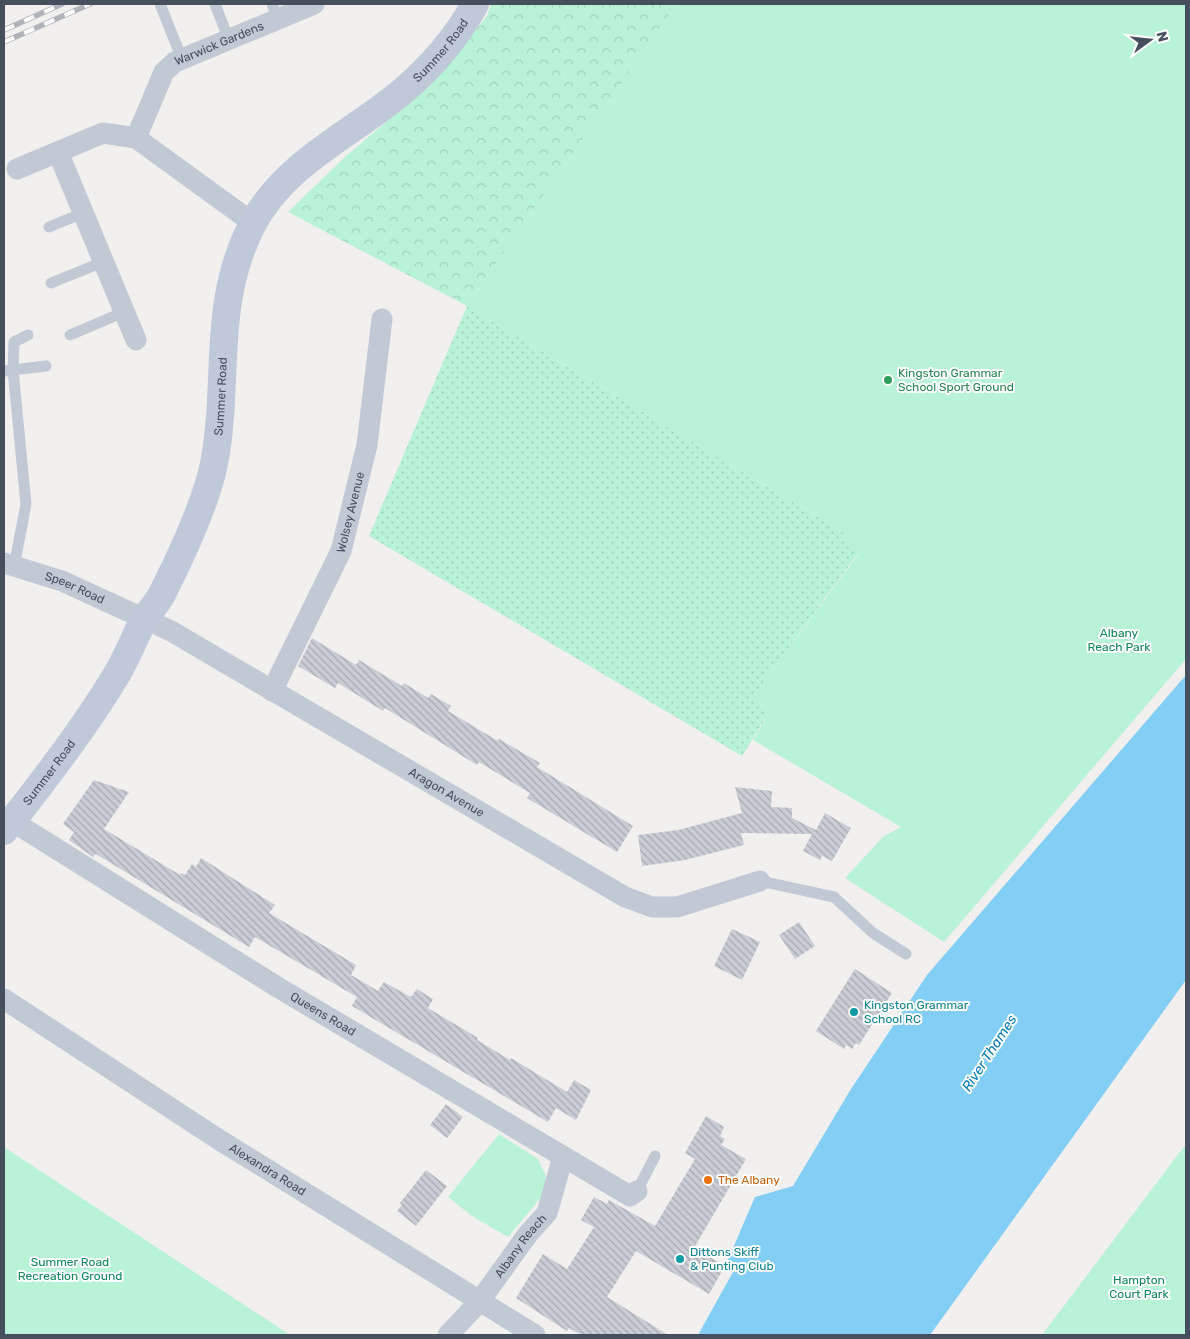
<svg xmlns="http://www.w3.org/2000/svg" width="1190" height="1339" font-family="Rubik,sans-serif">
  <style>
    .grass { fill: url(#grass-dots) }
    .forest { fill: url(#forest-crowns) }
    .park { fill: #b9f3d7 }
    .water { fill: #82cef4 }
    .building { fill: url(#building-back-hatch) }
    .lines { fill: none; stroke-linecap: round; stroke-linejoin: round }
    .lane { stroke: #c1c9d5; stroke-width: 11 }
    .street { stroke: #c1c9d5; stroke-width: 21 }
    .secondary { stroke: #c0c9da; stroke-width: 28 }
    .rail-casing { stroke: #b0b3ba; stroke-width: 5.5 }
    .rail { stroke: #fff; stroke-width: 4; stroke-dasharray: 11; stroke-linecap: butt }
    .leisure-dot { fill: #2e9e5b; stroke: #fff; stroke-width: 2 }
    .culture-dot { fill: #0f9aa8; stroke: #fff; stroke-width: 2 }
    .food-dot { fill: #e8710a; stroke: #fff; stroke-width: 2 }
    .labels { text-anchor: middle; stroke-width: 4; stroke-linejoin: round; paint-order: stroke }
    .street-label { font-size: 12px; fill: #454f5e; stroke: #fff }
    .leisure-label { font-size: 12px; fill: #27864d; stroke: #fff; text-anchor: start }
    .park-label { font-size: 12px; fill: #0e875a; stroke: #fff }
    .culture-label { font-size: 12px; fill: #0d838f; stroke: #fff; text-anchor: start }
    .food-label { font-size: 12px; fill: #c56008; stroke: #fff; text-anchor: start }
    .water-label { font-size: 14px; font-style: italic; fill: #0079b7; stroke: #fff }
  </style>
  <defs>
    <pattern id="grass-dots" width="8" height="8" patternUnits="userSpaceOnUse" patternTransform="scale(1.25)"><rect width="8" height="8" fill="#b9f3d7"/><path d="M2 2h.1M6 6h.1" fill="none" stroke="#a0d2bb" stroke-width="1.8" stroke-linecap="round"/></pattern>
    <pattern id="forest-crowns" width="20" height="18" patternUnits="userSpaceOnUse" patternTransform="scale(1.25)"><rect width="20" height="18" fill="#b9f3d7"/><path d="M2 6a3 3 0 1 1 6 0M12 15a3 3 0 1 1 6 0" fill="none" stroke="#a0d2bb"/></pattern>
    <pattern id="building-back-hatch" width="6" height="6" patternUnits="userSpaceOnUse" patternTransform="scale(1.25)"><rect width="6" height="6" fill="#cacdd5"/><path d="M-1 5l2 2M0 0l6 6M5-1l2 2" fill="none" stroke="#a6a9b0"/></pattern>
  </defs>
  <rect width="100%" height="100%" fill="#f2efef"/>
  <!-- grass -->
  <polygon class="grass" points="467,306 846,534 843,540 859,552 752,698 770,711 742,756 369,536"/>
  <!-- forest -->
  <polygon class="forest" points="491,4 670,4 674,8 467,306 288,212 346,156 430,85 487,16"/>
  <!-- park -->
  <g class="park">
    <polygon points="670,4 1186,4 1186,659 944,942 845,878 883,837 901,827 753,740 770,711 752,698 859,553 842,539 846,534 467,306 674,8"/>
    <polygon points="499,1134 538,1159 546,1176 543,1195 508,1237 472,1216 448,1197"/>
    <polygon points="1186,1144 1186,1335 1042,1335"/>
    <polygon points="4,1147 290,1335 4,1335"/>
  </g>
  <!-- water -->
  <polygon class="water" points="1186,675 1186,980 930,1335 698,1335 733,1272 727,1262 755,1197 793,1186 851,1089 927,975"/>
  <!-- building -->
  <g class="building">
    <polygon points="312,638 356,665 359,660 402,686 404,683 428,698 431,694 451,706 448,711 498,741 499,739 540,763 537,767 633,826 617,852 527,798 530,793 479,762 477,765 385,708 383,711 338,683 335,688 298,666"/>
    <polygon points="94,780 129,792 104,829 180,875 181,873 185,875 192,864 196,867 201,858 275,905 269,913 356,965 351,975 378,991 384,982 411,997 417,989 433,999 428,1008 478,1038 477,1040 510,1060 511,1058 567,1092 574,1080 591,1090 576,1120 556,1108 548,1122 352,1006 357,997 255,937 249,947 96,854 93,857 69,840 74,832 63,824"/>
    <polygon points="735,787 772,791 771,807 792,808 792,818 816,830 825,813 851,828 832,861 822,856 820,860 803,851 812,834 741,833 744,845 685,860 642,866 638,835 678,830 742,813"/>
    <polygon points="799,922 815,946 795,959 779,935"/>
    <polygon points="732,929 760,942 742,980 714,966"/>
    <polygon points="855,969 892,993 859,1045 856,1043 852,1049 846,1045 844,1049 816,1031"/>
    <polygon points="446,1104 463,1117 447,1138 430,1125"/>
    <polygon points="706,1116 724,1127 720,1136 725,1139 721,1145 746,1159 694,1248 725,1266 709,1294 636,1251 607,1297 668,1335 581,1335 569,1328 567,1331 516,1298 543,1254 567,1269 594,1227 581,1220 594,1197 607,1204 609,1200 655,1226 695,1159 685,1153"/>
    <polygon points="426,1170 447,1186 416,1226 397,1211 402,1205 400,1203"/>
  </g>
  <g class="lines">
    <!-- lane -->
    <g class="lane">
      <polyline points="160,4 182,59"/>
      <polyline points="215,4 229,40"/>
      <polyline points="272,4 278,19"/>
      <polyline points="49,227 83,213"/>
      <polyline points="51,283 103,262"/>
      <polyline points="70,335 124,312"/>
      <polyline points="4,371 46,366"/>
      <polyline points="14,567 26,504 13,370 14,342 28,335"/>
      <polyline points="760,881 834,897 873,933 906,954"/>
      <polyline points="637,1191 655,1156"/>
    </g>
    <!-- street -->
    <g class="street">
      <polyline points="58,152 136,340"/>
      <polyline points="17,169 103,133 136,138"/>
      <path id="s1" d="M253,223L136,138L164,72L175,62L314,4"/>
      <path id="s2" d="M4,563L62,581L171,631L625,897L652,907H677L760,881"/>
      <path id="s3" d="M272,691L341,551L367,445L382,319"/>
      <path id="s4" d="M12,821L279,988L630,1196L637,1191"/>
      <path id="s5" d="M4,999L218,1139L535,1335"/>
      <path id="s6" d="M448,1335L479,1302L528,1234L547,1213L563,1157"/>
    </g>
    <!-- secondary -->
    <path class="secondary" id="s7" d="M4,831C44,781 84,729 117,674C127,657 134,639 143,621C149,611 158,603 163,592C181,556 206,503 214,464C230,380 211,306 252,225C285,162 351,135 403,91C431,67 457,37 475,4"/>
    <!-- rail casing -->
    <g class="rail-casing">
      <g id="rail">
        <polyline points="4,30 62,4"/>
        <polyline points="4,42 90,4"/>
      </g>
    </g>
    <!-- rail -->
    <use href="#rail" class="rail"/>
  </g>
  <!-- markers -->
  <circle class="leisure-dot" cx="888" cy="380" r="5"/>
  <g class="culture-dot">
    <circle cx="854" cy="1012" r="5"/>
    <circle cx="680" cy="1259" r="5"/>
  </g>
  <circle class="food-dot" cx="708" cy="1180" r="5"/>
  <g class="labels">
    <!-- street labels -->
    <g class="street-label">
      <text dy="4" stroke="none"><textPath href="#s1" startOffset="279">Warwick Gardens</textPath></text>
      <text dy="4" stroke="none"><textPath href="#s7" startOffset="929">Summer Road</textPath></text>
      <text dy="4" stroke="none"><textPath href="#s7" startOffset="494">Summer Road</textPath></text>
      <text dy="4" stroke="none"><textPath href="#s3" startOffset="196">Wolsey Avenue</textPath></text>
      <text dy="4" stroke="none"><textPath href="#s2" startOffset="75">Speer Road</textPath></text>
      <text dy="4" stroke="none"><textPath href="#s7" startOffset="74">Summer Road</textPath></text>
      <text dy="4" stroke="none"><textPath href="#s2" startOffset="500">Aragon Avenue</textPath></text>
      <text dy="4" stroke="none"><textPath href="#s4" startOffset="366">Queens Road</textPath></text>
      <text dy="4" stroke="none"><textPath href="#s5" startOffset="314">Alexandra Road</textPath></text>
      <text dy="4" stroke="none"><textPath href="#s6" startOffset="115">Albany Reach</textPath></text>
    </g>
    <!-- leisure labels -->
    <g class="leisure-label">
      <text x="898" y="377">Kingston Grammar<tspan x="898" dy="14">School Sport Ground</tspan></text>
    </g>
    <!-- park labels -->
    <g class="park-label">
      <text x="1119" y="637">Albany<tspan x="1119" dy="14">Reach Park</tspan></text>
      <text x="70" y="1266">Summer Road<tspan x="70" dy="14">Recreation Ground</tspan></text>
      <text x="1139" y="1284">Hampton<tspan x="1139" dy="14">Court Park</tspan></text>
    </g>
    <!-- culture labels -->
    <g class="culture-label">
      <text x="864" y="1009">Kingston Grammar<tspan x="864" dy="14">School RC</tspan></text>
      <text x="690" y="1256">Dittons Skiff<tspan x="690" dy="14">&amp; Punting Club</tspan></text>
    </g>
    <!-- food labels -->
    <g class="food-label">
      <text x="718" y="1184">The Albany</text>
    </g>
    <!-- water labels -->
    <g class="water-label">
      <text transform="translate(989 1053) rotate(-57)" y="5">River Thames</text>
    </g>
  </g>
  <!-- border -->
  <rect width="1190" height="1339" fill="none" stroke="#454f5e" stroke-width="10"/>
  <!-- north arrow -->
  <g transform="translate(1150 40) rotate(75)" stroke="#ffffff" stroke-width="4" paint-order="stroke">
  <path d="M0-4L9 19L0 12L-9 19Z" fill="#454f5e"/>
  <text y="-8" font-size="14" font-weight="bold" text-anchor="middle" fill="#454f5e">N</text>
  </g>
</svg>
